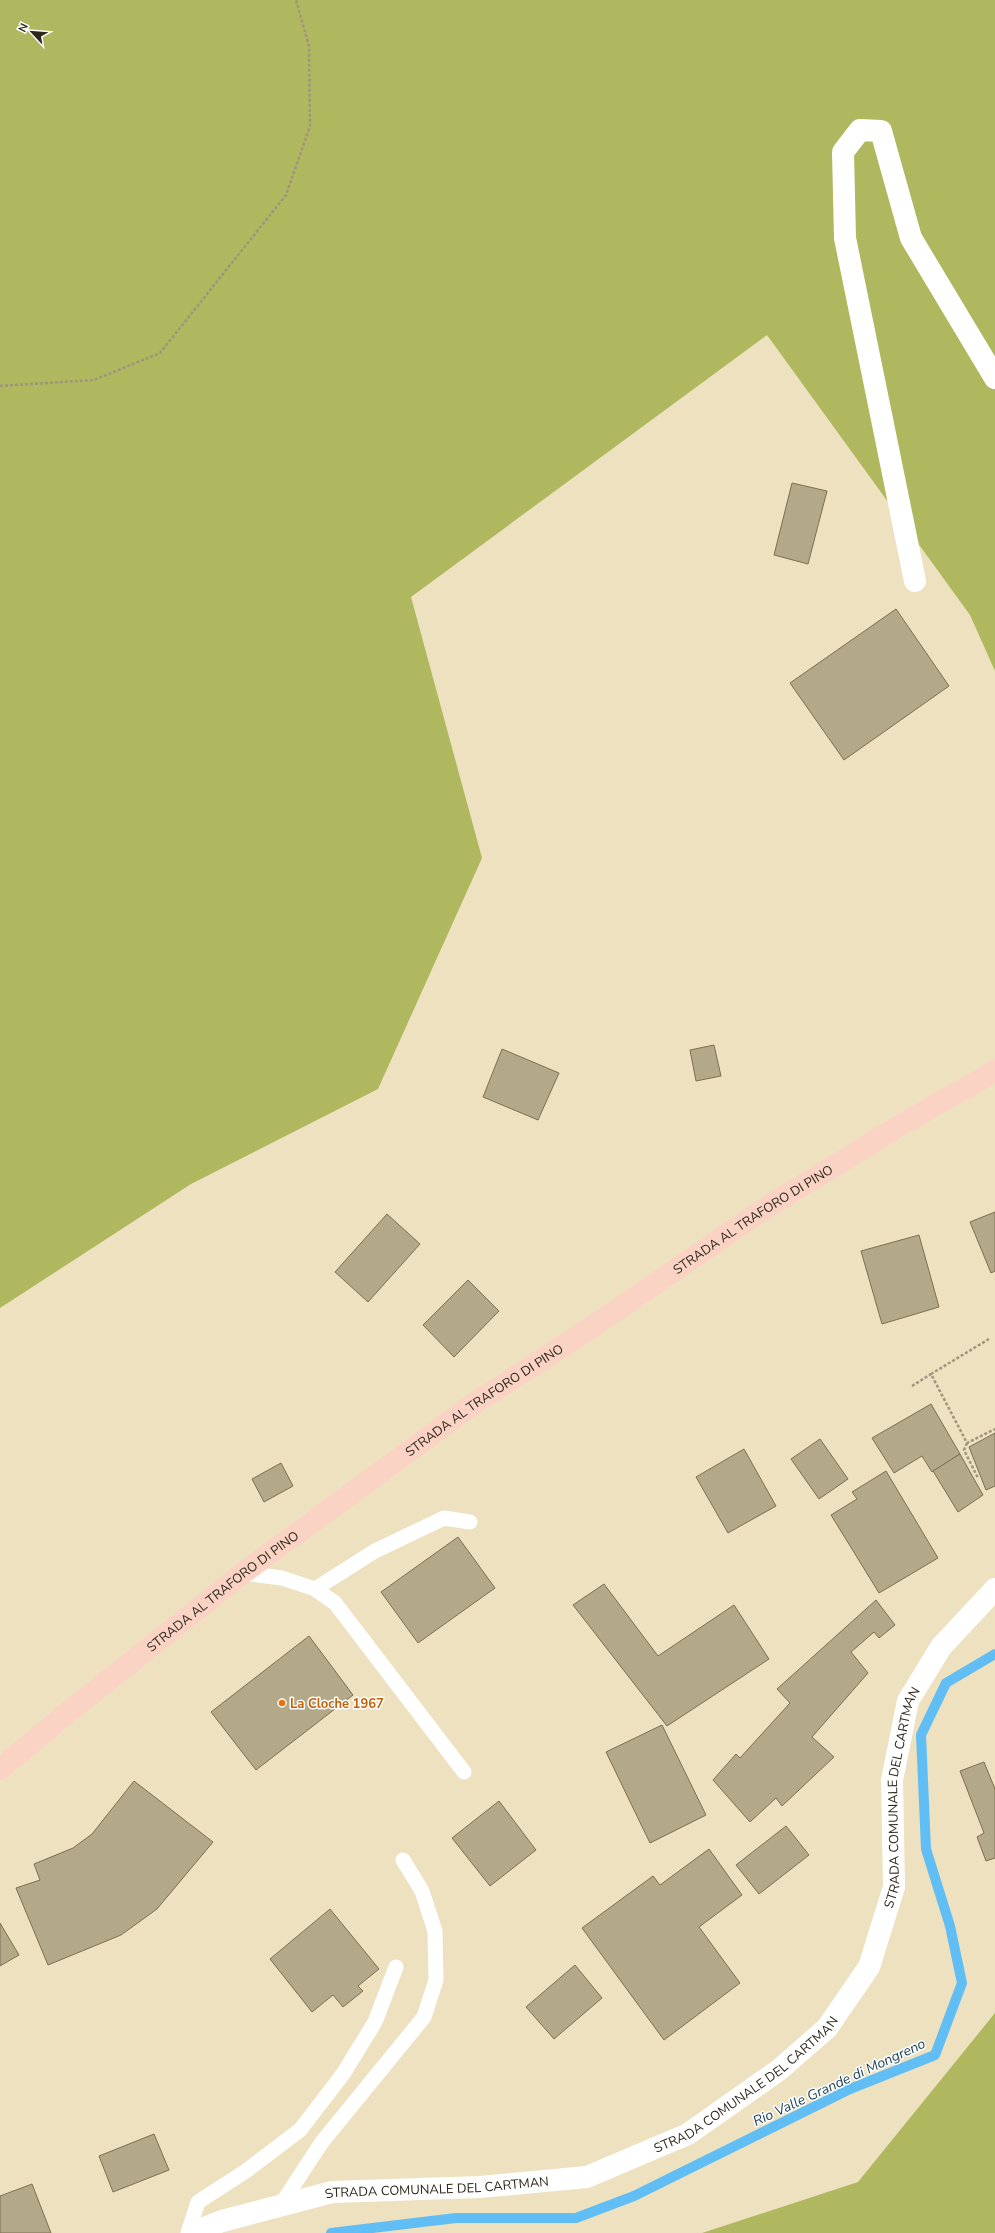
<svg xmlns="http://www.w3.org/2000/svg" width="995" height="2233" font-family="'Nunito Sans',sans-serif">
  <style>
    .green { fill: #afb85e }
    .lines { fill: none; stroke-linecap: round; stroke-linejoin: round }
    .stream { stroke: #61bef4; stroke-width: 10 }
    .building { fill: #b3a888; stroke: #7a7052 }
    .path { stroke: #9e957c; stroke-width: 2.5; stroke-dasharray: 3 2; stroke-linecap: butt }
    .lane { stroke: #fff; stroke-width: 15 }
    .street { stroke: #fff; stroke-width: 22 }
    .primary { stroke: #fbd3c5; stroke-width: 22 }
    .food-dot { fill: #e8710a; stroke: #fff; stroke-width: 1.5 }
    .labels { text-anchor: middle; stroke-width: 3; stroke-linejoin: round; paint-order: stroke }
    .street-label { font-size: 13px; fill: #2d281c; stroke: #fff }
    .food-label { font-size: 13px; font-weight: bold; fill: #c56008; stroke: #fff; text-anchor: start }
    .water-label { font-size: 14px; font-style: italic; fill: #1b4259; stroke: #fff }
  </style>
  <rect width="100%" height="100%" fill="#ede1c0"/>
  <!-- green -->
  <g class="green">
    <polygon points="0,0 995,0 995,671 970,615 767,335 411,597 482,858 378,1089 191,1184 0,1308"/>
    <polygon points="995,2013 995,2233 702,2233 858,2182"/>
  </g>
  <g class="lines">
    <!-- stream -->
    <polyline class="stream" points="331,2233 456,2218 576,2218 634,2196 850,2089 935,2055 962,1983 950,1926 926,1849 921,1735 946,1683 995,1654"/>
  </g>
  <!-- building -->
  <g class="building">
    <polygon points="792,483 827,491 808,564 774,555"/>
    <polygon points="896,609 949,686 844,760 790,683"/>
    <polygon points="714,1045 721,1076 696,1081 690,1050"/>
    <polygon points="502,1049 559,1073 538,1120 483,1097"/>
    <polygon points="995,1212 995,1271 991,1273 970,1222"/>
    <polygon points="387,1214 420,1244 368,1302 335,1272"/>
    <polygon points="919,1235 939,1307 882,1324 861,1251"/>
    <polygon points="468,1280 499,1311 454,1357 423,1325"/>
    <polygon points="931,1404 960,1454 932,1472 922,1456 894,1473 872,1438"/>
    <polygon points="995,1433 995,1486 986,1490 969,1447"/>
    <polygon points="820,1439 848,1479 819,1499 791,1459"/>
    <polygon points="744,1449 776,1506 728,1533 696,1477"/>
    <polygon points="960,1454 983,1495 958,1512 933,1471"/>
    <polygon points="281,1463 293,1486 264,1502 252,1479"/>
    <polygon points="886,1471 938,1558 879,1593 831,1515 857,1499 852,1492"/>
    <polygon points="458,1537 495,1588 418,1643 381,1592"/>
    <polygon points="604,1584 658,1656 734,1605 769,1659 667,1726 573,1605"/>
    <polygon points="876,1600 895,1625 879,1638 874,1632 851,1652 868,1673 812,1737 834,1757 782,1806 776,1798 750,1822 713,1780 736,1754 740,1758 790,1703 777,1689"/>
    <polygon points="309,1636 353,1695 256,1770 211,1712"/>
    <polygon points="662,1725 706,1815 650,1843 606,1752"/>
    <polygon points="984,1762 995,1789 995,1858 986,1861 977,1837 984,1833 960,1771"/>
    <polygon points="134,1781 213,1842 157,1909 121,1935 48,1965 16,1888 40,1880 34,1864 73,1848 92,1834"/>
    <polygon points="499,1801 536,1850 490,1886 452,1838"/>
    <polygon points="786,1826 809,1855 759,1894 736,1865"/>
    <polygon points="709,1849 742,1895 699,1927 740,1983 664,2040 582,1928 653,1876 660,1885"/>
    <polygon points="330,1909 379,1969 358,1986 363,1991 343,2007 333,1995 312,2012 270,1959"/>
    <polygon points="0,1923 19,1955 0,1966"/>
    <polygon points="575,1965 602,1998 554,2039 526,2007"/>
    <polygon points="154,2134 169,2170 113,2192 99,2156"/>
    <polygon points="32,2184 51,2233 0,2233 0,2196"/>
  </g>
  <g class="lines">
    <!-- path -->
    <g class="path">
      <polyline points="0,386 94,380 160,353 286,195 310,126 309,46 296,0"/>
      <polyline points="989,1339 931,1374 967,1443 995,1429"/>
      <polyline points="912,1386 931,1374"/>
      <polyline points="967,1443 964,1450 978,1478"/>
    </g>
    <!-- lane -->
    <g class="lane">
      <polyline points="243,1573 282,1578 315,1589 335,1603 464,1772"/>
      <polyline points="315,1589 375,1551 444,1518 470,1522"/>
      <polyline points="280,2206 322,2142 424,2017 436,1980 435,1931 422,1891 403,1860"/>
      <polyline points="188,2233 198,2202 246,2171 300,2130 343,2074 375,2022 396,1967"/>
    </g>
    <!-- street -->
    <g class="street">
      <polyline points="915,581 845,238 843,152 860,130 881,131 911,238 995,378"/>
      <path id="s1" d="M192,2233L222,2221L332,2192L480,2187L587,2177L688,2134L779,2070L827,2028L869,1967L894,1887L892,1780L908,1701L941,1647L995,1589"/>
    </g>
    <!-- primary -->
    <path class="primary" id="s2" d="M0,1769L66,1714L243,1573L472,1405L595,1325L758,1213L904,1123L995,1071"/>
  </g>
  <!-- markers -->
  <circle class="food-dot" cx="282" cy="1703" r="4"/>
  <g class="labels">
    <!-- street labels -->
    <g class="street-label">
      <text dy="5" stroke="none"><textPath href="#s2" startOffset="933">STRADA AL TRAFORO DI PINO</textPath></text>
      <text dy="5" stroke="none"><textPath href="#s2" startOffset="609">STRADA AL TRAFORO DI PINO</textPath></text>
      <text dy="5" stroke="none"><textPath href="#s2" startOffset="285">STRADA AL TRAFORO DI PINO</textPath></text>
      <text dy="5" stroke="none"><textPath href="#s1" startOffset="935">STRADA COMUNALE DEL CARTMAN</textPath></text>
      <text dy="5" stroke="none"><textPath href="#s1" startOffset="587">STRADA COMUNALE DEL CARTMAN</textPath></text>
      <text dy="5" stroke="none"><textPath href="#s1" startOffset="251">STRADA COMUNALE DEL CARTMAN</textPath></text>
    </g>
    <!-- food labels -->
    <g class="food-label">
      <text x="290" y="1708">La Cloche 1967</text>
    </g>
    <!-- water labels -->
    <g class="water-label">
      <text transform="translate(839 2082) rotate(-25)" y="5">Rio Valle Grande di Mongreno</text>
    </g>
  </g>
  <!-- north arrow -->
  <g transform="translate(32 32) rotate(296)" stroke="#ffffff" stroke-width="3" paint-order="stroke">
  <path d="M0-3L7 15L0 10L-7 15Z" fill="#2d281c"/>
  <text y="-6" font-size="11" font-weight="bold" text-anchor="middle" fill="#2d281c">N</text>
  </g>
</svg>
